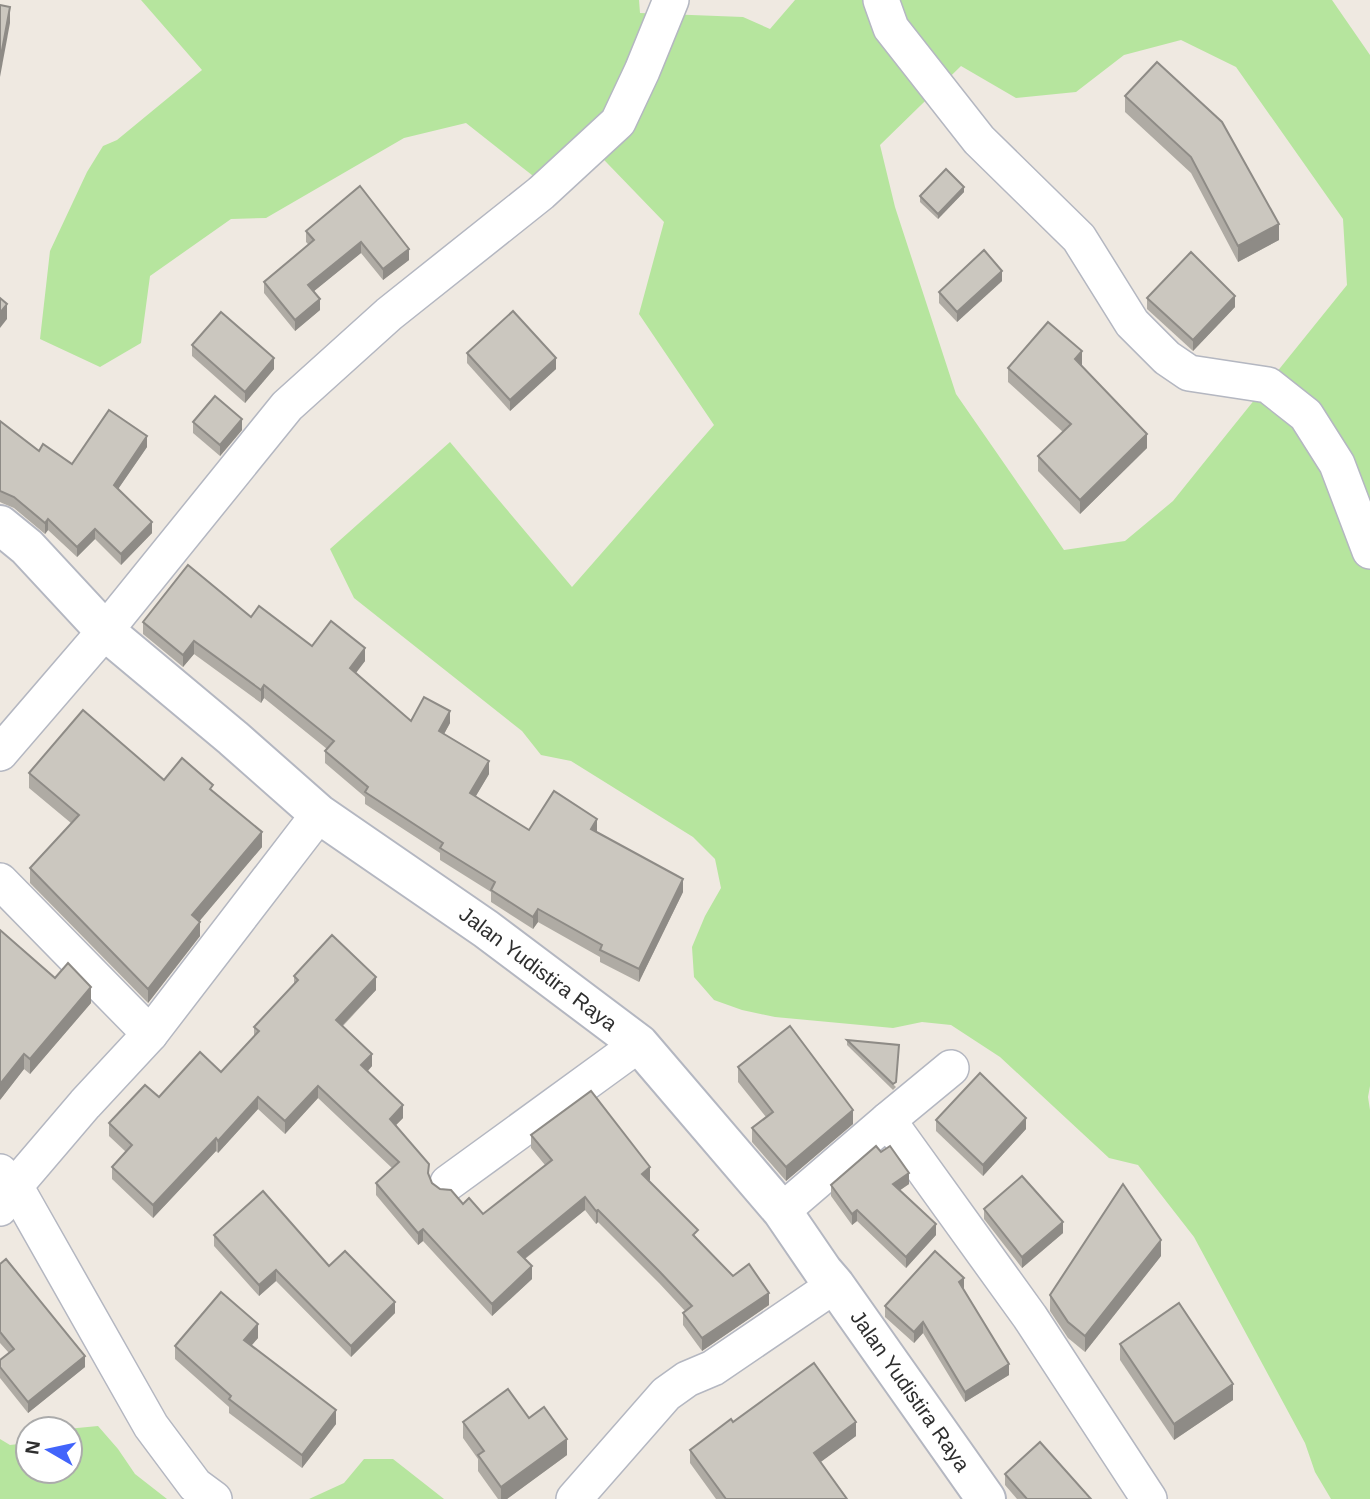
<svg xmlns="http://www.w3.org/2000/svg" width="1370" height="1499" font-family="Arial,sans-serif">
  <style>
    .green { fill: #b6e59e; fill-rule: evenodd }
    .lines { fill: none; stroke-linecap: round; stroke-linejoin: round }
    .street-casing { stroke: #b4b7c1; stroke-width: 38 }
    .secondary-casing { stroke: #b4b7c1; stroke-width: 42 }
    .street { stroke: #fff; stroke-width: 35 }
    .secondary { stroke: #fff; stroke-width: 38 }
    .wall { fill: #afaba4 }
    .shaded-wall { fill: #8e8b86 }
    .building { fill: #cbc7bf; stroke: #8e8b86; stroke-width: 2 }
    .labels { text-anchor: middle; stroke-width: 5; stroke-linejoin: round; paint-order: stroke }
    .street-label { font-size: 21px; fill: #2e2e2e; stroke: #fff }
  </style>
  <rect width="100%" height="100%" fill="#efe9e1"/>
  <!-- green -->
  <g class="green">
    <path d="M141,0H639L640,13L743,17L770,29L795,0H1332L1370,55V1086L1368,1097L1370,1110V1499H1331L1315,1472L1305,1443L1194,1237L1138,1165L1109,1158L1000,1057L951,1025L922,1022L893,1028L775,1017L742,1010L714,1000L694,977L692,947L705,916L721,888L715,859L693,837L571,761L541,755L522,731L354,598L330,549L450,442L572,587L714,425L639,314L664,222L580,135L537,179L466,123L404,138L266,218L231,219L150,276L141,343L100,367L40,339L50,251L87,172L103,146L117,140L202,70ZM1181,40L1236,67L1343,219L1347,285L1173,501L1125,541L1064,550L956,394L895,207L880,145L961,66L1016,98L1076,92L1124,55Z"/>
    <polygon points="98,1426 118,1449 135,1474 167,1499 0,1499 0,1439 10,1445 28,1443 28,1471 70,1471 70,1429 67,1429"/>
    <polygon points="364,1459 393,1459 444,1499 309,1499 344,1483"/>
  </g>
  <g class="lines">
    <!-- street casing -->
    <g class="street-casing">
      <g id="street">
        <polyline points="881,0 891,28 979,140 1079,238 1132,323 1167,358 1189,373 1268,385 1306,415 1337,464 1370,551"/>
        <polyline points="0,753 105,631 287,406 389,314 541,193 618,122 642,71 671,0"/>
        <polyline points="0,881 150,1034"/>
        <polyline points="888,1120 951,1068"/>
        <polyline points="0,1172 15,1186 151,1426 195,1485 214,1499"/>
        <polyline points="448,1183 639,1044"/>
        <polyline points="0,1208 15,1186 85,1104 150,1034 319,814"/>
        <polyline points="782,1211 888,1120 1030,1317 1149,1499"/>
        <polyline points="574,1499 666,1394 687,1379 713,1368 835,1285"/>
      </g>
    </g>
    <!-- secondary casing -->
    <g class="secondary-casing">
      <polyline id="secondary" points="0,525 27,547 105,631 233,738 319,814 486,929 639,1044 782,1211 823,1271 835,1285 986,1499"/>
    </g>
    <!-- street -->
    <use href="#street" class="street"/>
    <!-- secondary -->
    <use href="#secondary" class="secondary"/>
  </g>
  <!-- wall -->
  <g class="wall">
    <polygon points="1125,96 1279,240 1238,262 1191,173 1125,112"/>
    <polygon points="964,192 938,219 920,202 920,196"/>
    <polygon points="306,231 409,249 409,260 383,280 361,253 314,291 320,310 295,331 264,293 264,282 309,245 306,242"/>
    <polygon points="1002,281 957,322 939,303 939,292"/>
    <polygon points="1147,298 1235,307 1193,351 1147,309"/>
    <polygon points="192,345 274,369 245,403 192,356"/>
    <polygon points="467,353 556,369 510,411 467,363"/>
    <polygon points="1082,366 1147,448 1080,514 1038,471 1038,456 1063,432 1008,382 1008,368"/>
    <polygon points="0,421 39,451 72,464 147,447 118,489 152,533 121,565 95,539 77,557 48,530 45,534 14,508 2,503 0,502"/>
    <polygon points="193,422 242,430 220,456 193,433"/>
    <polygon points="251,617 312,646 365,661 355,673 411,721 450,723 444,734 489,774 475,797 529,830 597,831 596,832 683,892 639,982 600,962 600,957 538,922 533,929 491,902 491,892 440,860 440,853 365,804 365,797 325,763 325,751 327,749 264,698 261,703 194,654 183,667 143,634 143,622"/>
    <polygon points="29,773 164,780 213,791 262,847 199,921 200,936 148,1003 30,883 30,868 71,823 29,788"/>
    <polygon points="294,976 376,990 343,1026 372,1066 368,1071 403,1118 396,1125 429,1176 432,1183 463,1204 483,1214 545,1165 531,1148 531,1135 650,1180 649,1181 698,1239 733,1276 769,1305 702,1351 683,1325 683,1313 685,1311 659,1283 598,1222 596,1224 585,1210 525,1259 532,1279 492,1316 423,1241 418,1245 376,1195 376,1183 392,1168 318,1098 285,1134 258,1109 218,1153 216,1151 153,1218 112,1179 112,1167 126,1152 109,1136 109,1123 159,1097 221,1072 254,1036 254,1027 294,984"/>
    <polygon points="55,978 91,1003 30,1074 24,1069 0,1100"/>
    <polygon points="847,1040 896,1087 893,1090 847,1045"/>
    <polygon points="738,1067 853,1124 786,1181 752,1142 752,1128 766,1117 738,1082"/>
    <polygon points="936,1120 1026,1129 983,1176 936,1131"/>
    <polygon points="881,1152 909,1184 900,1190 936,1235 906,1268 857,1221 852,1225 831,1196 831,1185"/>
    <polygon points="984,1209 1063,1233 1022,1268 984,1219"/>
    <polygon points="214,1235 329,1266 395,1313 351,1357 276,1281 259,1296 214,1246"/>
    <polygon points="1161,1256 1085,1352 1068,1338 1050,1311 1050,1295"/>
    <polygon points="0,1264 85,1367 28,1413 0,1378 0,1360 9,1353 0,1343"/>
    <polygon points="963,1289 1009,1375 965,1402 923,1333 914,1343 885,1317 885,1306"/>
    <polygon points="258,1338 251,1346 336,1424 302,1468 229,1413 229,1407 175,1359 175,1346"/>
    <polygon points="1120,1344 1233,1400 1174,1440 1120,1360"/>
    <polygon points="529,1418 567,1455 507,1499 498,1499 478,1471 478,1459 463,1438 463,1422"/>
    <polygon points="733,1422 856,1436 820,1462 847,1499 716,1499 690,1463 690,1450"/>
    <polygon points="1005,1474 1091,1499 1017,1499 1005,1485"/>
  </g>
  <!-- shaded-wall -->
  <g class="shaded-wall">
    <polygon points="10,7 10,23 0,77 0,61"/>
    <polygon points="964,187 964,192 938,219 938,214"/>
    <polygon points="1279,224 1279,240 1238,262 1238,246"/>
    <polygon points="361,242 361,253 308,296 308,285"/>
    <polygon points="409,249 409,260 383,280 383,269"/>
    <polygon points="1002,271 1002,281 957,322 957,312"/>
    <polygon points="1235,296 1235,307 1193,351 1193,340"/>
    <polygon points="320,299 320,310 295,331 295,320"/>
    <polygon points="7,304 7,319 0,328 0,313"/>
    <polygon points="1082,351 1082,366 1075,359"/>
    <polygon points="274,358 274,369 245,403 245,392"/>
    <polygon points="556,358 556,369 510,411 510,400"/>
    <polygon points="242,419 242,430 220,456 220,445"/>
    <polygon points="1147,434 1147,448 1080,514 1080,500"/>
    <polygon points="147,436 147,447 114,495 114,485"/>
    <polygon points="48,519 48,530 45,534 45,523"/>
    <polygon points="152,522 152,533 121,565 121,554"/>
    <polygon points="95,529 95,539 77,557 77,547"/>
    <polygon points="194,641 194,654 183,667 183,655"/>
    <polygon points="365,648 365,661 350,681 350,668"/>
    <polygon points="264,685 264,698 261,703 261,690"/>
    <polygon points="450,711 450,723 439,743 439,731"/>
    <polygon points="489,761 489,774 470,806 470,793"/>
    <polygon points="597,819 597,831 591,841 591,829"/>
    <polygon points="262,832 262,847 192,930 192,915"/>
    <polygon points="683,879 683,892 639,982 639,969"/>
    <polygon points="538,909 538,922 533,929 533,917"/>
    <polygon points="200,922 200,936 148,1003 148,989"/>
    <polygon points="376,977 376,990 336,1032 336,1020"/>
    <polygon points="91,987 91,1003 30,1074 30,1059"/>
    <polygon points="24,1054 24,1069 0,1100 0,1084"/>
    <polygon points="372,1054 372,1066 361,1078 361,1065"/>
    <polygon points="318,1086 318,1098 285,1134 285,1121"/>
    <polygon points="258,1097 258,1109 218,1153 218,1141"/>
    <polygon points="403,1105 403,1118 390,1131 390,1119"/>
    <polygon points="853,1110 853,1124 786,1181 786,1167"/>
    <polygon points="1026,1118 1026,1129 983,1176 983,1165"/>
    <polygon points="216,1138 216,1151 153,1218 153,1205"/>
    <polygon points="650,1167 650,1180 642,1187 642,1174"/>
    <polygon points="909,1173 909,1184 893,1195 893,1184"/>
    <polygon points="585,1197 585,1210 518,1264 518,1252"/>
    <polygon points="598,1210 598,1222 596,1224 596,1211"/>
    <polygon points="857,1210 857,1221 852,1225 852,1214"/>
    <polygon points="1063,1222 1063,1233 1022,1268 1022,1257"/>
    <polygon points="936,1224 936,1235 906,1268 906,1257"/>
    <polygon points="423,1229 423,1241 418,1245 418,1233"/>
    <polygon points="1161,1240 1161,1256 1085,1352 1085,1336"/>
    <polygon points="532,1266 532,1279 492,1316 492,1304"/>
    <polygon points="276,1270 276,1281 259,1296 259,1285"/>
    <polygon points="964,1278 964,1289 959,1282"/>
    <polygon points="769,1293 769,1305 702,1351 702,1338"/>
    <polygon points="395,1302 395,1313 351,1357 351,1346"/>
    <polygon points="923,1322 923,1333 914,1343 914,1332"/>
    <polygon points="258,1324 258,1338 244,1354 244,1340"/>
    <polygon points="85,1356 85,1367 28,1413 28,1402"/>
    <polygon points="1009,1364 1009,1375 965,1402 965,1392"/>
    <polygon points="1233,1384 1233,1400 1174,1440 1174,1424"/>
    <polygon points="336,1410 336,1424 302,1468 302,1455"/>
    <polygon points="856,1422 856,1436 814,1467 814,1453"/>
    <polygon points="567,1439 567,1455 507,1499 501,1499 501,1487"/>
  </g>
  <!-- building -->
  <g class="building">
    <polygon points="0,5 10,7 0,61"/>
    <polygon points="1157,62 1222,122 1279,224 1238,246 1191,157 1125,96"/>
    <polygon points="946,169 964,187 938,214 920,196"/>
    <polygon points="360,186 409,249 383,269 361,242 308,285 320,299 295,320 264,282 314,240 306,231"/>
    <polygon points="984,250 1002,271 957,312 939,292"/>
    <polygon points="1191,252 1235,296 1193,340 1147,298"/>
    <polygon points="0,298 7,304 0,313"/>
    <polygon points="513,311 556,358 510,400 467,353"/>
    <polygon points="221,312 274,358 245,392 192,345"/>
    <polygon points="1048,322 1082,351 1075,359 1147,434 1080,500 1038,456 1071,424 1008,368"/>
    <polygon points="215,396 242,419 220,445 193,422"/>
    <polygon points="109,410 147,436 114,485 152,522 121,554 95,529 77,547 48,519 45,523 14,497 0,491 0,421 39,451 43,444 72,464"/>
    <polygon points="188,565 251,617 259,606 312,646 331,621 365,648 350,668 411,721 424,697 450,711 439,731 489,761 470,793 529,830 554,791 597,819 591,829 683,879 639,969 600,950 602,945 538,909 533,917 491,890 495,882 440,848 443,843 365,792 368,787 325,751 334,741 264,685 261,690 194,641 183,655 143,622"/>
    <polygon points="83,710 164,780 182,758 213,785 210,789 262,832 192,915 200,922 148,989 30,868 79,815 29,773"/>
    <polygon points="0,930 55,978 68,963 91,987 30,1059 24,1054 0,1084"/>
    <polygon points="332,935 376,977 336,1020 372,1054 361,1065 403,1105 390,1119 429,1164 428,1173 432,1183 440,1189 451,1190 463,1204 469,1198 483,1214 552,1160 531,1135 591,1091 650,1167 642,1174 698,1230 693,1235 733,1276 749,1264 769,1293 702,1338 683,1313 692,1306 659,1271 598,1210 596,1211 585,1197 518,1252 532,1266 492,1304 423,1229 418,1233 376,1183 399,1162 318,1086 285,1121 258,1097 218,1141 216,1138 153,1205 112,1167 132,1145 109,1123 145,1085 159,1097 200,1052 221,1072 259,1031 254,1027 298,980 294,976"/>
    <polygon points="790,1026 853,1110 786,1167 752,1128 773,1112 738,1067"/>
    <polygon points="847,1040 899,1045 896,1082 893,1084"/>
    <polygon points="980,1073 1026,1118 983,1165 936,1120"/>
    <polygon points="876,1146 881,1152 890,1146 909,1173 893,1184 936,1224 906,1257 857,1210 852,1214 831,1185"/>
    <polygon points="1022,1176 1063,1222 1022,1257 984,1209"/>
    <polygon points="1123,1184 1161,1240 1085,1336 1068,1322 1050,1295"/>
    <polygon points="263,1191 329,1266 345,1251 395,1302 351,1346 276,1270 259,1285 214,1235"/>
    <polygon points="935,1251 964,1278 959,1282 1009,1364 965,1392 923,1322 914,1332 885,1306"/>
    <polygon points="6,1259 85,1356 28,1402 0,1367 0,1360 14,1349 0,1332 0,1264"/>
    <polygon points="221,1292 258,1324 244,1340 336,1410 302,1455 229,1399 231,1396 175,1346"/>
    <polygon points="1179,1303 1233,1384 1174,1424 1120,1344"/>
    <polygon points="814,1363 856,1422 814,1453 847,1499 726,1499 690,1450 731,1419 733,1422"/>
    <polygon points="508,1389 529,1418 544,1407 567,1439 501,1487 478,1455 484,1451 463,1422"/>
    <polygon points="1040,1442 1091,1499 1027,1499 1005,1474"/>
  </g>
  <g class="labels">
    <!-- street labels -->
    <g class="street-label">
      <text transform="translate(538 969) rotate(37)" y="7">Jalan Yudistira Raya</text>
      <text transform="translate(910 1391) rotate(55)" y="7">Jalan Yudistira Raya</text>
    </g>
  </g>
  <!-- north arrow -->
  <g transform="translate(49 1450) rotate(279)"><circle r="33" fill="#ffffff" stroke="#ababab" stroke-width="2"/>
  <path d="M0-5L12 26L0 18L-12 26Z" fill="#4264fb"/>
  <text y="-10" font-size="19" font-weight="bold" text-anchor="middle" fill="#2e2e2e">N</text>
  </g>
</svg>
